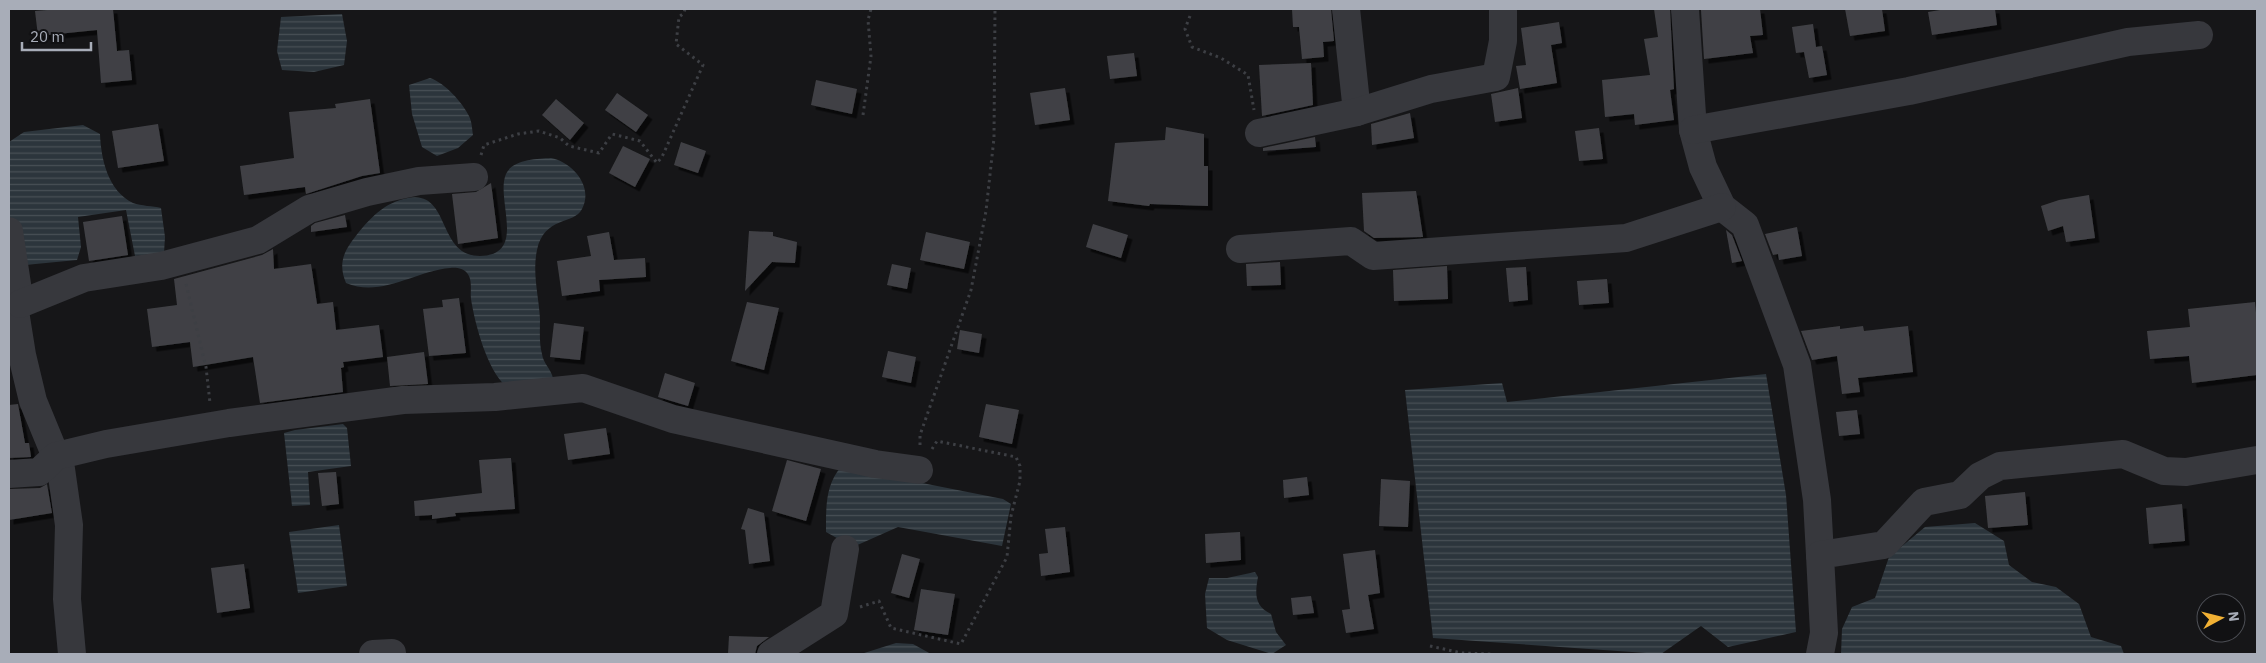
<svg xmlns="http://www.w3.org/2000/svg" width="2266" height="663" font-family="'IBM Plex Sans',sans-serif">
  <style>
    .water { fill: url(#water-rules) }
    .building { fill: #404145; filter: url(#shadow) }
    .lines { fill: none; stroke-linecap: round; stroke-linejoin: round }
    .path { stroke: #3d3f44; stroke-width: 3; stroke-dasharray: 2.5 4; stroke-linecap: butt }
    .minor { stroke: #37383d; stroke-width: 28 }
  </style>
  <defs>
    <pattern id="water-rules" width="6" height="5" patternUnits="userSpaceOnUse" patternTransform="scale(1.25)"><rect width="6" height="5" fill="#2c353c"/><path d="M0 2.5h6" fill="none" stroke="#485056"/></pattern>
    <filter id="shadow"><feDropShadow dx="4.5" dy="4.5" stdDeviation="0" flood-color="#0009"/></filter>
  </defs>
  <rect width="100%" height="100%" fill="#161618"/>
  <!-- water -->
  <g class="water">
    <polygon points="342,14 347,41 344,65 314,72 282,70 277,51 281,17"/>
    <path d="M430,78C445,83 462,102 469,116C472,122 472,129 473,135L458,148L437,156L422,147L412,114L409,85Z"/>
    <path d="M83,125L100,134C101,159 108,191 133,203C141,206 153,206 161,208L165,237L164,253L135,256L126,210L78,217L81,247L77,260L25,265L14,253L9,208V142L24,132Z"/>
    <path d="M551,158C572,162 594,186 582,209C574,225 544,216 537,250C532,273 539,297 540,319C540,331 539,343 542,354C543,363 551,369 553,378L506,386C487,370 475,324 471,299C470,291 473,280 467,273C464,268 455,267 450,268C415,271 381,298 346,283C340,269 341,257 350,244C363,226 378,207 400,200C453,182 434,256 480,256C528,255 495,199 506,174C513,159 537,159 551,158Z"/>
    <polygon points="1766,374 1786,495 1796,632 1728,647 1701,626 1661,654 1433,638 1405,390 1502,383 1507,402"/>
    <polygon points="343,424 347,428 351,466 308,472 310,505 292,506 284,433 295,430"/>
    <path d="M841,467L1003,499L1011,504L1002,546L898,527L853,547L826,532C826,509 825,485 841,467Z"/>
    <polygon points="1975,523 2004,541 2009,565 2032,582 2056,587 2079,604 2091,637 2121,646 2124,654 1841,654 1842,629 1852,607 1875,598 1889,557 1925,527"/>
    <polygon points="339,525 347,586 298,593 289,532"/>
    <path d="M1255,572L1258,577C1255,593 1254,606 1271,614L1276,632L1286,645L1272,654L1227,640L1207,628L1205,594L1209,578H1227Z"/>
    <polygon points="896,643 913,644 931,654 861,654"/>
  </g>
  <!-- building -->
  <g class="building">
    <polygon points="59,9 113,9 117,51 129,50 132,80 101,83 97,30 38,36 35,11"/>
    <polygon points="1292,9 1331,9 1334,41 1323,42 1324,57 1302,59 1299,27 1293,27"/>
    <polygon points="1654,9 1670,9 1674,89 1670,90 1674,120 1635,125 1634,114 1605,117 1602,80 1650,75 1644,39 1658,37"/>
    <polygon points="1760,9 1763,35 1750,36 1753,53 1704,59 1701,10"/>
    <polygon points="1845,9 1882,9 1885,31 1850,36"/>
    <polygon points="1946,9 1995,9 1997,25 1932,35 1928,12"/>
    <polygon points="1559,22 1562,43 1551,45 1557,83 1520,89 1516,66 1526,65 1521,28"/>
    <polygon points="1813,24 1816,47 1822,46 1827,75 1809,78 1804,52 1796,53 1792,27"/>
    <polygon points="1134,53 1137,76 1110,79 1107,56"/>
    <polygon points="1311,63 1313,105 1262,116 1259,65"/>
    <polygon points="816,80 857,89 852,114 811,105"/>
    <polygon points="1065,88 1070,120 1035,125 1030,93"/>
    <polygon points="1518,88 1522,118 1495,122 1491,94"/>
    <polygon points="617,93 648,115 636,132 605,110"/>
    <polygon points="370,99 380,173 362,176 306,194 305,187 244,195 240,166 294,158 289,112 336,108 335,104"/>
    <polygon points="556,99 584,123 570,140 542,115"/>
    <polygon points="1410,113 1414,138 1372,145 1371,124"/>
    <polygon points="158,124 164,161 118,168 112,131"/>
    <polygon points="1166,127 1204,134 1204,166 1208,166 1208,206 1150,204 1149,206 1108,201 1115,143 1165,140"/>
    <polygon points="1599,128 1603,159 1579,161 1575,131"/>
    <polygon points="1315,137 1316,147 1263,151 1263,148"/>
    <polygon points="681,142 706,151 698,173 674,165"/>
    <polygon points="623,146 650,159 635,187 609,173"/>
    <polygon points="491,183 498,238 458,244 452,194 476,192"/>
    <polygon points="1416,191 1423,237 1374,238 1364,231 1362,193"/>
    <polygon points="2089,195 2095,238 2066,242 2063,226 2048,231 2041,206 2059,200"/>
    <polygon points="345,215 347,227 311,232 311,226 315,223"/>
    <polygon points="122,216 128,255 89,261 83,222"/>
    <polygon points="1093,224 1128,235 1121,258 1086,247"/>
    <polygon points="1797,227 1802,256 1779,260 1778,254 1773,255 1765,234"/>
    <polygon points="1726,230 1732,235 1742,261 1732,263"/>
    <polygon points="749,231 773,232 773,236 797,242 795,263 772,262 745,291"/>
    <polygon points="609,232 614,260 645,258 646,277 599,280 600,291 562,296 557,261 591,256 587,236"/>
    <polygon points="926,232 970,242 964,269 920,260"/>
    <polygon points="273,249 274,269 311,264 317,304 333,302 336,330 379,325 383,357 343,362 344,367 341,368 343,392 260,403 253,357 193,367 190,342 152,347 147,309 177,305 174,279 262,255"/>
    <polygon points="1280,262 1281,285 1247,286 1246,264"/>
    <polygon points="892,264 911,268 907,289 887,285"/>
    <polygon points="1447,266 1448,299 1394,301 1393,270"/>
    <polygon points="1526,267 1528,300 1509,302 1506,268"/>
    <polygon points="1607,279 1609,303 1579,305 1577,281"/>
    <polygon points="459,298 466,353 429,356 423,309 443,307 442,300"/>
    <polygon points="747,302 779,308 764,370 731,361"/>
    <polygon points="2255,302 2257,324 2257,375 2192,383 2189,356 2150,359 2147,331 2190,327 2188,309"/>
    <polygon points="554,323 584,327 580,360 550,357"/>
    <polygon points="1840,326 1840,329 1863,326 1864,331 1908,326 1913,372 1858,378 1860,392 1842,394 1837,356 1812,360 1801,331"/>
    <polygon points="960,330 982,334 979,353 957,349"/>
    <polygon points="888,351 916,357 911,383 882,377"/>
    <polygon points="424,352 428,384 390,386 387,357"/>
    <polygon points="665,373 695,383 688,406 658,397"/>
    <polygon points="18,404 25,443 29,443 31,457 9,458 9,405"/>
    <polygon points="986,404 1019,410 1012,444 979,437"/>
    <polygon points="1857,410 1860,434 1839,436 1836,412"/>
    <polygon points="606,428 610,454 568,460 564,434"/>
    <polygon points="511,458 515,509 455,513 456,516 432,519 432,515 415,516 414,501 482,493 479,460"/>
    <polygon points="787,460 821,469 806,521 772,511"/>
    <polygon points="336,472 339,504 322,506 318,473"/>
    <polygon points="1307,477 1309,495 1284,498 1283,480"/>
    <polygon points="1381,479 1410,481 1408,527 1379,526"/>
    <polygon points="47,484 52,513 9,520 9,489 40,488"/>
    <polygon points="2025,492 2028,525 1988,528 1985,496"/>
    <polygon points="2182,504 2185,541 2149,544 2146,508"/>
    <polygon points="748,508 764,513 770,561 749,564 745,530 741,529"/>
    <polygon points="1065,527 1070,572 1041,576 1039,554 1048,553 1045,529"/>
    <polygon points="1240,532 1241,560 1206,563 1205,534"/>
    <polygon points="1375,550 1380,593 1368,595 1374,629 1346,633 1342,610 1350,609 1343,554"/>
    <polygon points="902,554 920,559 909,598 891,593"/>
    <polygon points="244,564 250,608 217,613 211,568"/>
    <polygon points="921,589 955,594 948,635 914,630"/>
    <polygon points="1311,596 1314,613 1293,615 1291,598"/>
    <polygon points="729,636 769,637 757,646 755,654 728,654"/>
  </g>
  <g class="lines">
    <!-- path -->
    <g class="path">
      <polyline points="1190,16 1185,29 1192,47 1221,58 1248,75 1254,110"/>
      <polyline points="863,115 871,56 868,20 871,9"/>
      <polyline points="481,155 484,145 518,134 539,131 560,138 569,146 599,153 612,134 640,141 657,163 662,157 703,65 676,44 679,17 684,13 685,9"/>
      <polyline points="186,284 206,367 210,403"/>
      <polyline points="920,445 920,435 971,290 986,211 994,138 995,9"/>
      <polyline points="860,607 879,601 891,628 961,644 1007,557 1011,516 1020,481 1020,466 1016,457 937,441 932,449"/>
      <polyline points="1430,646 1462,653 1491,654"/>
    </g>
    <!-- minor -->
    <g class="minor">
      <polyline points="1346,9 1357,112"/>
      <polyline points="1685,9 1693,130 1703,167 1722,207 1745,225 1797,365 1817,500 1820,555"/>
      <polyline points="1693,130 1909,91 2128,42 2199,35"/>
      <polyline points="1259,133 1357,112 1431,89 1496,77 1503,41 1503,9"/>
      <polyline points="9,231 20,304 14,305 22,355 33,401 61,469 69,525 67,599 72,654"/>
      <polyline points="1240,249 1351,241 1373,256 1626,238 1722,207"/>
      <polyline points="20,304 84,278 161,266 258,240 309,209 367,192 419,181 474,177"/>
      <polyline points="9,474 39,472 56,456 106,444 229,423 403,400 495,397 583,388 673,419 875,464 919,470"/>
      <polyline points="373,654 392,653"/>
      <polyline points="771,654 834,614 845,549"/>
      <polyline points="1820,654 1824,633 1820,555 1884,545 1924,502 1960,495 1980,476 2000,466 2123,454 2164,471 2186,472 2257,460"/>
    </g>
  </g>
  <!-- border -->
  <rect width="2266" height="663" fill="none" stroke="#a8adb8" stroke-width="20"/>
  <!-- north arrow -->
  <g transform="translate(2221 618) rotate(83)"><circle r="24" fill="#111113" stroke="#4d4f55"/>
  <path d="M0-4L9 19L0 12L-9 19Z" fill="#f2b134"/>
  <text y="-8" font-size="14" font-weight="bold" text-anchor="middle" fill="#a8adb8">N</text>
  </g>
  <!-- scale -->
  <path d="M22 42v8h69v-8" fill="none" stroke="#a8adb8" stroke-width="2.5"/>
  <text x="30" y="42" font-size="15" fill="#a8adb8" stroke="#111113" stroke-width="4" paint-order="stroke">20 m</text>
</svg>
